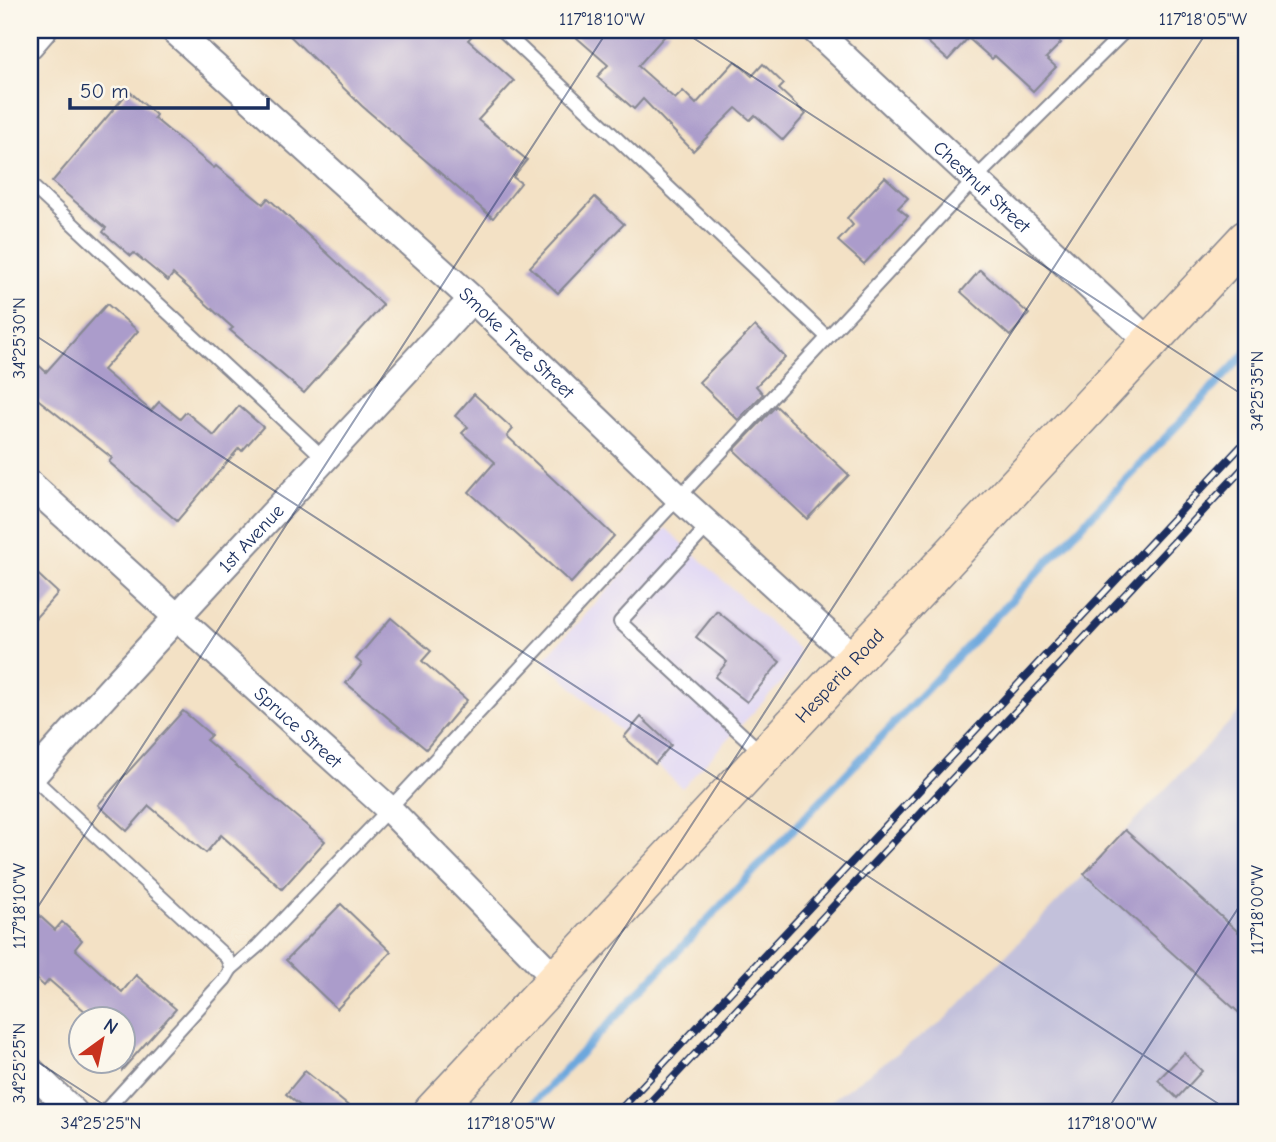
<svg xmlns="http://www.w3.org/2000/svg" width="1276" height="1142" font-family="'Comic Neue',sans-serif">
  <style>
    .built { fill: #dfd5f5 }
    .industrial { fill: #c3c1db }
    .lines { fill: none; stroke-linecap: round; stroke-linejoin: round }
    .stream { stroke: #6ca7dd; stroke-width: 8 }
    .building { fill: #ab9ccb }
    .lane-casing { stroke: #878892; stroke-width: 16 }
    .street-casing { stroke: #878892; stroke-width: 30 }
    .secondary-casing { stroke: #878892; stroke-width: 40 }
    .lane { stroke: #fff; stroke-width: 12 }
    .street { stroke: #fff; stroke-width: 26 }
    .secondary { stroke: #fee5c5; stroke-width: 37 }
    .rail-casing { stroke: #1b2f5e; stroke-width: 8 }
    .rail { stroke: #fbf7ec; stroke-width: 5; stroke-dasharray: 16; stroke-linecap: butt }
    .ticks { fill: none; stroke: #1b2f5e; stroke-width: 2; stroke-opacity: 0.45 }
    .labels { text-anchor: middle; stroke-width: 5; stroke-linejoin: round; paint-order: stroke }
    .street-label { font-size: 19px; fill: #1b2f5e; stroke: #fbf7ec }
    .neatline { fill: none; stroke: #1b2f5e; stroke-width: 2.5 }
    .ticks-label { font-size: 18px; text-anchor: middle; fill: #1b2f5e }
  </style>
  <rect width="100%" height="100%" fill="#fbf7ec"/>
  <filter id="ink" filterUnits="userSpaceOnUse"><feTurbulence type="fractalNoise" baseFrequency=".0143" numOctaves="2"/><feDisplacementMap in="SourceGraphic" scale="14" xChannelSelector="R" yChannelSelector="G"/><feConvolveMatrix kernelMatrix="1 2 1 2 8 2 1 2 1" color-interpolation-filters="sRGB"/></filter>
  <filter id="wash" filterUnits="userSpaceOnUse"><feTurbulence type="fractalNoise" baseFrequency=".00686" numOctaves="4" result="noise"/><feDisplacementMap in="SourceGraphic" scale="28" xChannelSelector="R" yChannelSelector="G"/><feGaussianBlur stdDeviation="1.57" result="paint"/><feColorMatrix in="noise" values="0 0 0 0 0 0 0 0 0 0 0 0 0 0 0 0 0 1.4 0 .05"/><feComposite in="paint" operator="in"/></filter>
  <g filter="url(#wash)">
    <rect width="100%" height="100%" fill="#f3e1c5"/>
    <!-- built -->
    <polygon class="built" points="666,528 798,649 796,667 682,788 543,660"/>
    <!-- industrial -->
    <polygon class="industrial" points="1246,705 1246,1112 815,1112 944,1020"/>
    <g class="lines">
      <!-- stream -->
      <polyline class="stream" points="525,1112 1246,353"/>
    </g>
    <g id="blocks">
      <!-- building -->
      <g class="building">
        <polygon points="284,30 477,30 468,40 514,81 478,120 527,160 513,177 521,183 493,218 362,106"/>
        <polygon points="568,30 670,30 638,66 675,99 683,91 696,104 735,61 752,76 763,64 784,84 779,89 806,114 783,140 755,115 750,120 736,108 693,151 643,99 634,109 597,77 608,65"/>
        <polygon points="914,30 1047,30 1061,43 1046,58 1056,67 1033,91 995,56 992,59 968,38 948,60"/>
        <polygon points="129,91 156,115 154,118 214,168 216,166 263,204 268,198 383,305 304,393 230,330 233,328 173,274 168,281 134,253 131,256 103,232 106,228 52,182"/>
        <polygon points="885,177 908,198 898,208 908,216 864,264 838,241 853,225 847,218"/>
        <polygon points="595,197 624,224 558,293 530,267"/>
        <polygon points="980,270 1029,314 1010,336 961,292"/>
        <polygon points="107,304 138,331 103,370 151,411 159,402 180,419 186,412 214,436 239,406 263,427 242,451 239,448 177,521 109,462 112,458 30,393 30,357 46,372"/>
        <polygon points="755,326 785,357 756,386 763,394 738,420 699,382"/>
        <polygon points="474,394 513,429 507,436 614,536 571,583 469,492 495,462 462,433 468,427 455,416"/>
        <polygon points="776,406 849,475 807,519 734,450"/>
        <polygon points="30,567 58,593 30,624"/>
        <polygon points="717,611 780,662 747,702 715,677 727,662 696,637"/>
        <polygon points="391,618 431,651 422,661 467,700 426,749 346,683 362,664 356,659"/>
        <polygon points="183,711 211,735 206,740 325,841 282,889 221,835 206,853 149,806 127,831 98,805"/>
        <polygon points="641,717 671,745 655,764 624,737"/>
        <polygon points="1125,830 1246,939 1246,1019 1084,874"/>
        <polygon points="341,904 391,952 337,1009 286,960"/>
        <polygon points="30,907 55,930 62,922 82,940 75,949 122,992 136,975 176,1009 122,1070 122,1019 94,1019 49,980 44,986 30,973"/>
        <polygon points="1184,1053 1202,1071 1177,1098 1158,1080"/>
        <polygon points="305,1071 356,1112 308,1112 286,1094"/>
      </g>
    </g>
  </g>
  <g filter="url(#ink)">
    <use href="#blocks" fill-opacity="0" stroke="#878892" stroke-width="2"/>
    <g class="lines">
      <!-- lane casing -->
      <g class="lane-casing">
        <g id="lane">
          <polyline points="502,30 827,337"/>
          <polyline points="30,184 325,459"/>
          <polyline points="709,525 620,622 762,753"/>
          <polyline points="30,775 227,958 231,969 225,979 104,1112"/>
          <polyline points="231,969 258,946 389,809 974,180 1126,30"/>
        </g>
      </g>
      <!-- street casing -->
      <g class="street-casing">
        <g id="street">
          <path id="s1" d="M174,30L472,299L680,499L855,659"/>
          <path id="s2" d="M815,30L1149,342"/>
          <polyline points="30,45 43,30"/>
          <path id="s3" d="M30,484L389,809L556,979"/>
          <path id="s4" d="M30,779C174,616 326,460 472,299"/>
          <polyline points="30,1070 74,1112"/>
        </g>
      </g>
      <!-- secondary casing -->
      <g class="secondary-casing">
        <g id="secondary">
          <path id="s5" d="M432,1112L1246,239"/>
        </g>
      </g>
      <!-- lane -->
      <use href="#lane" class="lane"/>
      <!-- street -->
      <use href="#street" class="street"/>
      <!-- secondary -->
      <use href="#secondary" class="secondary"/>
      <!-- rail casing -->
      <g class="rail-casing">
        <g id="rail">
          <polyline points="618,1112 1246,441"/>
          <polyline points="641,1112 1246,465"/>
        </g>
      </g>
      <!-- rail -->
      <use href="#rail" class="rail"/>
    </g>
  </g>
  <!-- ticks -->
  <path class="ticks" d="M681,30L1246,397M30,332L1231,1112M30,919L608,30M30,1057L115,1112M505,1112L1208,30M1106,1112L1246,896"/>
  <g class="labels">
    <!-- street labels -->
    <g class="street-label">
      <text dy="7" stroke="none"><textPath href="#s2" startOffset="229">Chestnut Street</textPath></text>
      <text dy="7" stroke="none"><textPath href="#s1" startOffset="464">Smoke Tree Street</textPath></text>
      <text dy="7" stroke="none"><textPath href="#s4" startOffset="327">1st Avenue</textPath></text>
      <text dy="7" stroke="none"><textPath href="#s5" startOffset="597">Hesperia Road</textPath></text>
      <text dy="7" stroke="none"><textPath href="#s3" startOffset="362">Spruce Street</textPath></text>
    </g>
  </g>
  <!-- margin -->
  <rect width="1276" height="1142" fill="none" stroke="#fbf7ec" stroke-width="77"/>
  <!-- north arrow -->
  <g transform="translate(102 1040) rotate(33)"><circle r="33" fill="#fbf7ec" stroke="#a1a7b3" stroke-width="2"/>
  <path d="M0-5L12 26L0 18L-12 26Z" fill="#c8321e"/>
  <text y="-10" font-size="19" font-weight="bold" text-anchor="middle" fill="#1b2f5e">N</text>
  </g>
  <!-- scale -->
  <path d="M70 98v10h198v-10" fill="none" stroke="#1b2f5e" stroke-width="3.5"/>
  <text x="80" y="98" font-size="21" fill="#1b2f5e" stroke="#fbf7ec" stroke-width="5" paint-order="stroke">50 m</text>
  <rect x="38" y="38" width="1200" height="1066" class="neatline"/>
  <g class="ticks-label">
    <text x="602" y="25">117°18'10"W</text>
    <text x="1203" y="25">117°18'05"W</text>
    <text transform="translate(19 338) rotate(-90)" y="6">34°25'30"N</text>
    <text transform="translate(1257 391) rotate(-90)" y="6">34°25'35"N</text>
    <text transform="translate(19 906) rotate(-90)" y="6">117°18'10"W</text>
    <text transform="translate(1257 910) rotate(-90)" y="6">117°18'00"W</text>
    <text transform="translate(19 1063) rotate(-90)" y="6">34°25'25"N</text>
    <text x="101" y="1129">34°25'25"N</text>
    <text x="511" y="1129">117°18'05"W</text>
    <text x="1112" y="1129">117°18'00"W</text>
  </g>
</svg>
